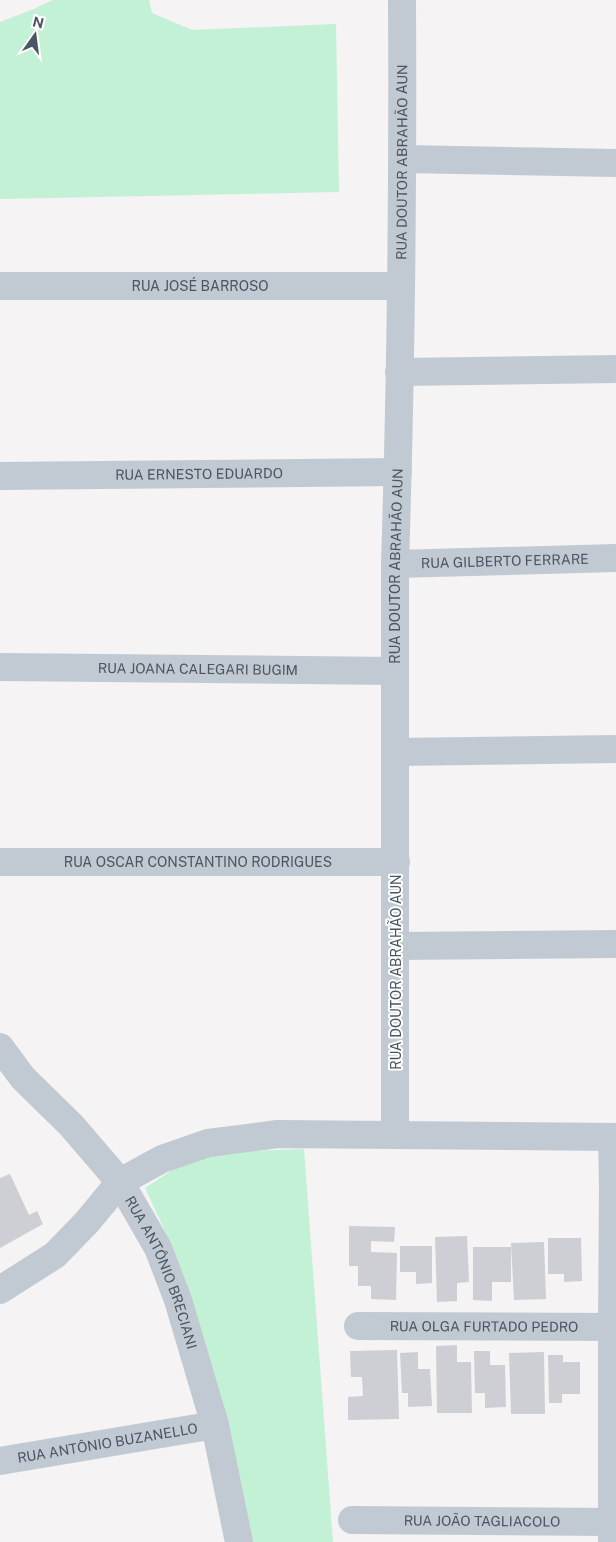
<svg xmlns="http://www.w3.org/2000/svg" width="616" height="1542" font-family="'Public Sans',sans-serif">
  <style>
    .green { fill: #c3f1d5 }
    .building { fill: #cdcfd5 }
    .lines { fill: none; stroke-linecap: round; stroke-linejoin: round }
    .minor { stroke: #c1cad2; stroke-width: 28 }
    .labels { text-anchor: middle; stroke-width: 4; stroke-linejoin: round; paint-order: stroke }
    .street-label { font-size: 14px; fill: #4a5661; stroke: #fff }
  </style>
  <rect width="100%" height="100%" fill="#f5f3f3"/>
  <!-- green -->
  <g class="green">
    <polygon points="53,0 149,0 152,13 192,30 336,24 339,192 0,199 0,22 34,9"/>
    <polygon points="304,1149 333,1542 250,1542 218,1405 174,1251 145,1188 171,1171 213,1152"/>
  </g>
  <!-- building -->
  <g class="building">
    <polygon points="10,1174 29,1215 37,1211 43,1224 0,1248 0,1178"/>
    <polygon points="349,1226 395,1227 394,1242 371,1241 371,1252 397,1253 396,1300 371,1299 371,1286 358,1286 358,1266 349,1266"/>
    <polygon points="467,1236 469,1282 457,1283 457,1301 437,1302 435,1237"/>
    <polygon points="548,1238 581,1238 582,1281 564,1282 564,1274 548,1274"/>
    <polygon points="544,1242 546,1299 514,1300 511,1243"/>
    <polygon points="400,1246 432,1246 432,1283 416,1284 416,1272 400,1272"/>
    <polygon points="473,1247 511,1247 511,1282 492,1282 492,1301 473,1300"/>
    <polygon points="457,1345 457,1362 471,1362 472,1413 437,1413 436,1346"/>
    <polygon points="397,1350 399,1419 348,1420 348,1397 363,1396 362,1377 351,1377 350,1351"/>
    <polygon points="474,1351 490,1351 490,1365 505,1365 506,1407 485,1408 485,1393 475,1393"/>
    <polygon points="418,1352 418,1369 430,1369 432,1406 408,1407 408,1393 402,1393 400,1353"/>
    <polygon points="544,1352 545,1414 511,1414 509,1353"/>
    <polygon points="548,1355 563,1355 563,1362 580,1362 580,1394 562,1394 562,1403 549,1403"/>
  </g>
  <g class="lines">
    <!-- minor -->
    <g class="minor">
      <polyline points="403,159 616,163"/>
      <path id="s1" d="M0,286H401"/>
      <polyline points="399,372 616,369"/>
      <path id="s2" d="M0,476L398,472"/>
      <path id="s3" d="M395,564L616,558"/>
      <path id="s4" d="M0,667L395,671"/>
      <polyline points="395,752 616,749"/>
      <path id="s5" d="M0,862H396"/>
      <polyline points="395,946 616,944"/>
      <path id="s6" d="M0,1047L23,1078L71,1125L120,1182L158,1248L178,1300L215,1425L239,1542"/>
      <path id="s7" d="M395,1134V564C401,376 403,188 402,0"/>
      <polyline points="612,1137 613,1188 612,1327 612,1542"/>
      <polyline points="0,1290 55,1255 87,1222 120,1182 162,1159 208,1143 278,1134 616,1137"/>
      <path id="s8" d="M358,1326L612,1327"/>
      <path id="s9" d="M0,1461L215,1425"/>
      <path id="s10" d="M352,1520L612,1522"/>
    </g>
  </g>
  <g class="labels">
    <!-- street labels -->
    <g class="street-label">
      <text dy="5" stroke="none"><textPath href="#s7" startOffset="972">RUA DOUTOR ABRAHÃO AUN</textPath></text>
      <text dy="5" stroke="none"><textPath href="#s1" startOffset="200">RUA JOSÉ BARROSO</textPath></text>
      <text dy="5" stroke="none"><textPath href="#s2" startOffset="199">RUA ERNESTO EDUARDO</textPath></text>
      <text dy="5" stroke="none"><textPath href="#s3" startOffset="110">RUA GILBERTO FERRARE</textPath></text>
      <text dy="5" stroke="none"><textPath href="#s7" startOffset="568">RUA DOUTOR ABRAHÃO AUN</textPath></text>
      <text dy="5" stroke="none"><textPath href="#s4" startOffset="198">RUA JOANA CALEGARI BUGIM</textPath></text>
      <text dy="5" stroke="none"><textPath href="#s5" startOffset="198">RUA OSCAR CONSTANTINO RODRIGUES</textPath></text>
      <text transform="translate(396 972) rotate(-90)" y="5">RUA DOUTOR ABRAHÃO AUN</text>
      <text dy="5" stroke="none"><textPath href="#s6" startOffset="281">RUA ANTÔNIO BRECIANI</textPath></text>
      <text dy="5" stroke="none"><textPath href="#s8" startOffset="126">RUA OLGA FURTADO PEDRO</textPath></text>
      <text dy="5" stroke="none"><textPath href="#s9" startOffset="109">RUA ANTÔNIO BUZANELLO</textPath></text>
      <text dy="5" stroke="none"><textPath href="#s10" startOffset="130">RUA JOÃO TAGLIACOLO</textPath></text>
    </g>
  </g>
  <!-- north arrow -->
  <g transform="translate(35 35) rotate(14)" stroke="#ffffff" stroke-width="4" paint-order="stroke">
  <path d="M0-4L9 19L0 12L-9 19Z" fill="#4a5661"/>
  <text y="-8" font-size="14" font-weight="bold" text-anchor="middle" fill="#4a5661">N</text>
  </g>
</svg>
